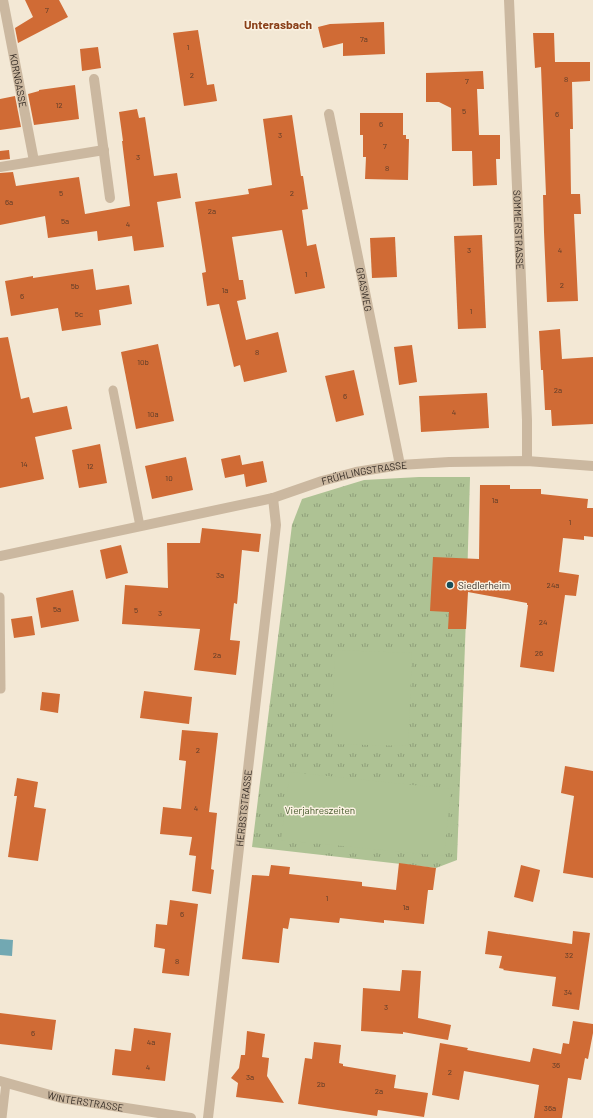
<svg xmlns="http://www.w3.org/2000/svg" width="593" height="1118" font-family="Barlow,sans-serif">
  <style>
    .grass { fill: url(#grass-tufts) }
    .park { fill: #aec294 }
    .water { fill: #72a8b2 }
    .building { fill: #d06b35 }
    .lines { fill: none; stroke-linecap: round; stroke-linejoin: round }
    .lane { stroke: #cbb8a0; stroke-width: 9 }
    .street { stroke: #cbb8a0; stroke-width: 10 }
    .poi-dot { fill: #174e59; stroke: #faf1e1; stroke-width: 1.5 }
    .labels { text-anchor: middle; stroke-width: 3; stroke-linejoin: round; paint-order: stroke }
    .number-label { font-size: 8px; fill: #5b3b28 }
    .street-label { font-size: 10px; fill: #342b24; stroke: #faf1e1 }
    .poi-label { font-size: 10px; fill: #342b24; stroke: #faf1e1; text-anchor: start }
    .park-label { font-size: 10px; fill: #3f5426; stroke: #faf1e1 }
    .quarter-label { font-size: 12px; font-weight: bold; fill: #893e17; stroke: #faf1e1 }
  </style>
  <defs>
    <pattern id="grass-tufts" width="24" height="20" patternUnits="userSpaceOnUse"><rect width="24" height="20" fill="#aec294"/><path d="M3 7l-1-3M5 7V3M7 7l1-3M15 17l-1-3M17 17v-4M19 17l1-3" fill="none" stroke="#8e9e79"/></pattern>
  </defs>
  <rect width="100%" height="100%" fill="#f3e8d5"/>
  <!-- grass -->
  <polygon class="grass" points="419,477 470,477 466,618 457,860 436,868 252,847 292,525 302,499 364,480"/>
  <!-- park -->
  <g class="park">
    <polygon points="335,650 412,653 408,746 332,744"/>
    <polygon points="290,772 451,789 444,856 281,840"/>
  </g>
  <!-- water -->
  <polygon class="water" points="0,939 13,940 12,956 0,955"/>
  <!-- building -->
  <g class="building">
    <polygon points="25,0 59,0 68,17 18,43 15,28 33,17"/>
    <polygon points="384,22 385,54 343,56 343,43 323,48 318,27 330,24"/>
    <polygon points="198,30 207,85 214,84 217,101 184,106 173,33"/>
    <polygon points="533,33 554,33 555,62 590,62 590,81 572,82 573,129 570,129 571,194 580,194 581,214 574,214 578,301 547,302 544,232 543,195 546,195 541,67 535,68"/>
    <polygon points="98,47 101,68 82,71 80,49"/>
    <polygon points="483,71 484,89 477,89 479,135 500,135 500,159 496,159 497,185 473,186 472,151 452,151 451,108 439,102 426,102 426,73"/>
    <polygon points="75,85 79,119 34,125 28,94 39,91 39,90"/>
    <polygon points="15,96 21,127 0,130 0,99"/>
    <polygon points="137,109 139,118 145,117 154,176 177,173 181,198 157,202 164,247 134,251 132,236 98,241 97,231 48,238 45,216 0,225 0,173 13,172 16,186 79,177 85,214 130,206 122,141 123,141 119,112"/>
    <polygon points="360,113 403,113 403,135 406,135 406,139 409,139 408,180 365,179 366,157 363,157 363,135 360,135"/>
    <polygon points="292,115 301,176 303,176 308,209 302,210 307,246 316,244 325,288 295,294 282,230 232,237 239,280 243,280 246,299 237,301 246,340 278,332 287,372 244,382 240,365 234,367 219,304 207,306 202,273 206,272 195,202 249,194 248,189 272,185 263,119"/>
    <polygon points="9,150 10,159 0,160 0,151"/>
    <polygon points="482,235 486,328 458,329 454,236"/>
    <polygon points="395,237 397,277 372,278 370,238"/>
    <polygon points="93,269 96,290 129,285 132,304 99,310 101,325 62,331 58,308 11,316 5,281 33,276 33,278"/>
    <polygon points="560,329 562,359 593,357 593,424 552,426 551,410 545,410 543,370 541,370 539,331"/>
    <polygon points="8,337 21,399 29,397 33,413 67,406 72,429 35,437 44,479 0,488 0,338"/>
    <polygon points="158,344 174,421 136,429 121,352"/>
    <polygon points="412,345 417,382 399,385 394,347"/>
    <polygon points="354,370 364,415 336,422 325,376"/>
    <polygon points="487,393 489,428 421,432 419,396"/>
    <polygon points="100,444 107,483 79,488 72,450"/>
    <polygon points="240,455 243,469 242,465 263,461 267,482 246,487 244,474 225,478 221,459"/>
    <polygon points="186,457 193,490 152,499 145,466"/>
    <polygon points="480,485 510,485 510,489 541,489 541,494 588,499 587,508 593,508 593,537 584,536 584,540 563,538 559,572 579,575 576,596 565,595 554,672 520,667 528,605 527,605 527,603 468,592 466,629 448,629 449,612 430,611 433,557 479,559"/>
    <polygon points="202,528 261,534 259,552 242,550 237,604 234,603 230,640 240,641 236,675 194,670 200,629 122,624 125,585 168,588 167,543 200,543"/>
    <polygon points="121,545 128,573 106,579 100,550"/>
    <polygon points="73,590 79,621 41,628 36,598"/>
    <polygon points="32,616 35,635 14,638 11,619"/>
    <polygon points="144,691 192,697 189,724 140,718"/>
    <polygon points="42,692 60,694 58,713 40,710"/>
    <polygon points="182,730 218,733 209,812 217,813 211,869 214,870 211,894 192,891 196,856 189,855 192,837 160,834 163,807 181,809 186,761 179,760"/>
    <polygon points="565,766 593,771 593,878 563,873 574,796 561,793"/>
    <polygon points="17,778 38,782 34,807 46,809 38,861 8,857 17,796 14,796"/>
    <polygon points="399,863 436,868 433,890 428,890 424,924 384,920 384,923 340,918 339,923 290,918 288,929 283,928 279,963 242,959 252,875 269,876 271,865 290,867 289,874 362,882 362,886 396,890"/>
    <polygon points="521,865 540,870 533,902 514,897"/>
    <polygon points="170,900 198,904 189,976 162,973 165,949 154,947 156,924 167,925"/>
    <polygon points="488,931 572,944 573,931 590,933 579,1010 552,1006 556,977 503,970 504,969 499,968 502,956 485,954"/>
    <polygon points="402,970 421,971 418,1018 451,1025 448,1040 403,1032 403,1034 361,1031 363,988 400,991"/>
    <polygon points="0,1013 56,1020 52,1050 0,1044"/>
    <polygon points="573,1021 593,1024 593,1033 588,1059 585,1058 581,1080 568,1078 562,1118 534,1118 539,1085 464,1071 459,1100 432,1095 440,1043 468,1048 467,1050 530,1062 533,1048 561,1054 563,1043 569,1044"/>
    <polygon points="134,1028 171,1033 165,1081 112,1075 115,1049 131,1051"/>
    <polygon points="247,1031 265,1034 262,1057 269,1058 267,1076 284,1103 236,1097 238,1083 231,1078 239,1068 241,1055 245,1055"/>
    <polygon points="314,1042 341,1045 339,1063 343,1064 343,1066 396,1075 394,1088 428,1093 424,1117 378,1110 377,1116 298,1104 305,1058 312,1059"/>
  </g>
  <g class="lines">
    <!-- lane -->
    <g class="lane">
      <polyline points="113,390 140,526"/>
      <polyline points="0,597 1,689 0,689"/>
      <polyline points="2,1118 6,1083"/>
    </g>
    <!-- street -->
    <g class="street">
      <path id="s1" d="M3,0L34,161"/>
      <path id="s2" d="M509,0L527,420V461"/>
      <polyline points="94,79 110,198"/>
      <path id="s3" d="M329,114L400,465"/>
      <polyline points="0,167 104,150"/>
      <path id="s4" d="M0,556L273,498L322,481L356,472L400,465L449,462L527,461L593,466"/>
      <path id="s5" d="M0,1081L61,1098L191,1118"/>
      <path id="s6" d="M208,1118L276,525L273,498"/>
    </g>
  </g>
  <!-- markers -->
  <circle class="poi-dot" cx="450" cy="585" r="4"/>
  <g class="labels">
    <!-- number labels -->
    <g class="number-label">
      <text x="47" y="13">7</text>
      <text x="364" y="42">7a</text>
      <text x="188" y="50">1</text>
      <text x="192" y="78">2</text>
      <text x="566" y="82">8</text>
      <text x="467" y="84">7</text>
      <text x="59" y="108">12</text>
      <text x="464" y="114">5</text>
      <text x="557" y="117">6</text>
      <text x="381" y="127">6</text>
      <text x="280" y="138">3</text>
      <text x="385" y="149">7</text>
      <text x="138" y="160">3</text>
      <text x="387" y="171">8</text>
      <text x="61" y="196">5</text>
      <text x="292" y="196">2</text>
      <text x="9" y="205">6a</text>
      <text x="212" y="214">2a</text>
      <text x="65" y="224">5a</text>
      <text x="128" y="227">4</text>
      <text x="469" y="253">3</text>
      <text x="560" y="253">4</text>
      <text x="306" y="277">1</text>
      <text x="562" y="288">2</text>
      <text x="75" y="289">5b</text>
      <text x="225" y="293">1a</text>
      <text x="22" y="299">6</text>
      <text x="471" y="314">1</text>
      <text x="79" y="317">5c</text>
      <text x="257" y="355">8</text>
      <text x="143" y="365">10b</text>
      <text x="558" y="393">2a</text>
      <text x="345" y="399">6</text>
      <text x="454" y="415">4</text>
      <text x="153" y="417">10a</text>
      <text x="24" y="467">14</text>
      <text x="90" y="469">12</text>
      <text x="169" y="481">10</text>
      <text x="495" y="503">1a</text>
      <text x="570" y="525">1</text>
      <text x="220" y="578">3a</text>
      <text x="553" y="588">24a</text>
      <text x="57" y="612">5a</text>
      <text x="136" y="613">5</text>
      <text x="160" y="616">3</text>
      <text x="543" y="625">24</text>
      <text x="539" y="656">26</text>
      <text x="217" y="658">2a</text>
      <text x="198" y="753">2</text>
      <text x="196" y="811">4</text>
      <text x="327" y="901">1</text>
      <text x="406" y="910">1a</text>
      <text x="182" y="917">6</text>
      <text x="569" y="958">32</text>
      <text x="177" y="964">8</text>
      <text x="568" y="995">34</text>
      <text x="386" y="1010">3</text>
      <text x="33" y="1036">6</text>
      <text x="151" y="1045">4a</text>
      <text x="556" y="1068">36</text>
      <text x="148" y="1070">4</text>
      <text x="450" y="1075">2</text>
      <text x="250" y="1080">3a</text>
      <text x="321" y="1087">2b</text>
      <text x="379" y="1094">2a</text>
      <text x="550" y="1111">36a</text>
    </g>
    <!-- street labels -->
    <g class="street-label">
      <text dy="4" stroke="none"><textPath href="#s1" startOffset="82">KORNGASSE</textPath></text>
      <text dy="4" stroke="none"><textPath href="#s2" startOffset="230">SOMMERSTRASSE</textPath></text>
      <text dy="4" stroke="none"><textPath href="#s3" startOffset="179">GRASWEG</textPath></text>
      <text dy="4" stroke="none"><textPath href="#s4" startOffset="374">FRÜHLINGSTRASSE</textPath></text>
      <text dy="4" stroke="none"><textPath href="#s6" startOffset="312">HERBSTSTRASSE</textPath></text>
      <text dy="4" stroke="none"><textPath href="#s5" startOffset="88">WINTERSTRASSE</textPath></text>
    </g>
    <!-- poi labels -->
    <g class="poi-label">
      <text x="458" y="589">Siedlerheim</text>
    </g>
    <!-- park labels -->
    <g class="park-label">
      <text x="320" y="814">Vierjahreszeiten</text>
    </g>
    <!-- quarter labels -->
    <g class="quarter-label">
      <text x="278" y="29">Unterasbach</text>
    </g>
  </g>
</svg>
